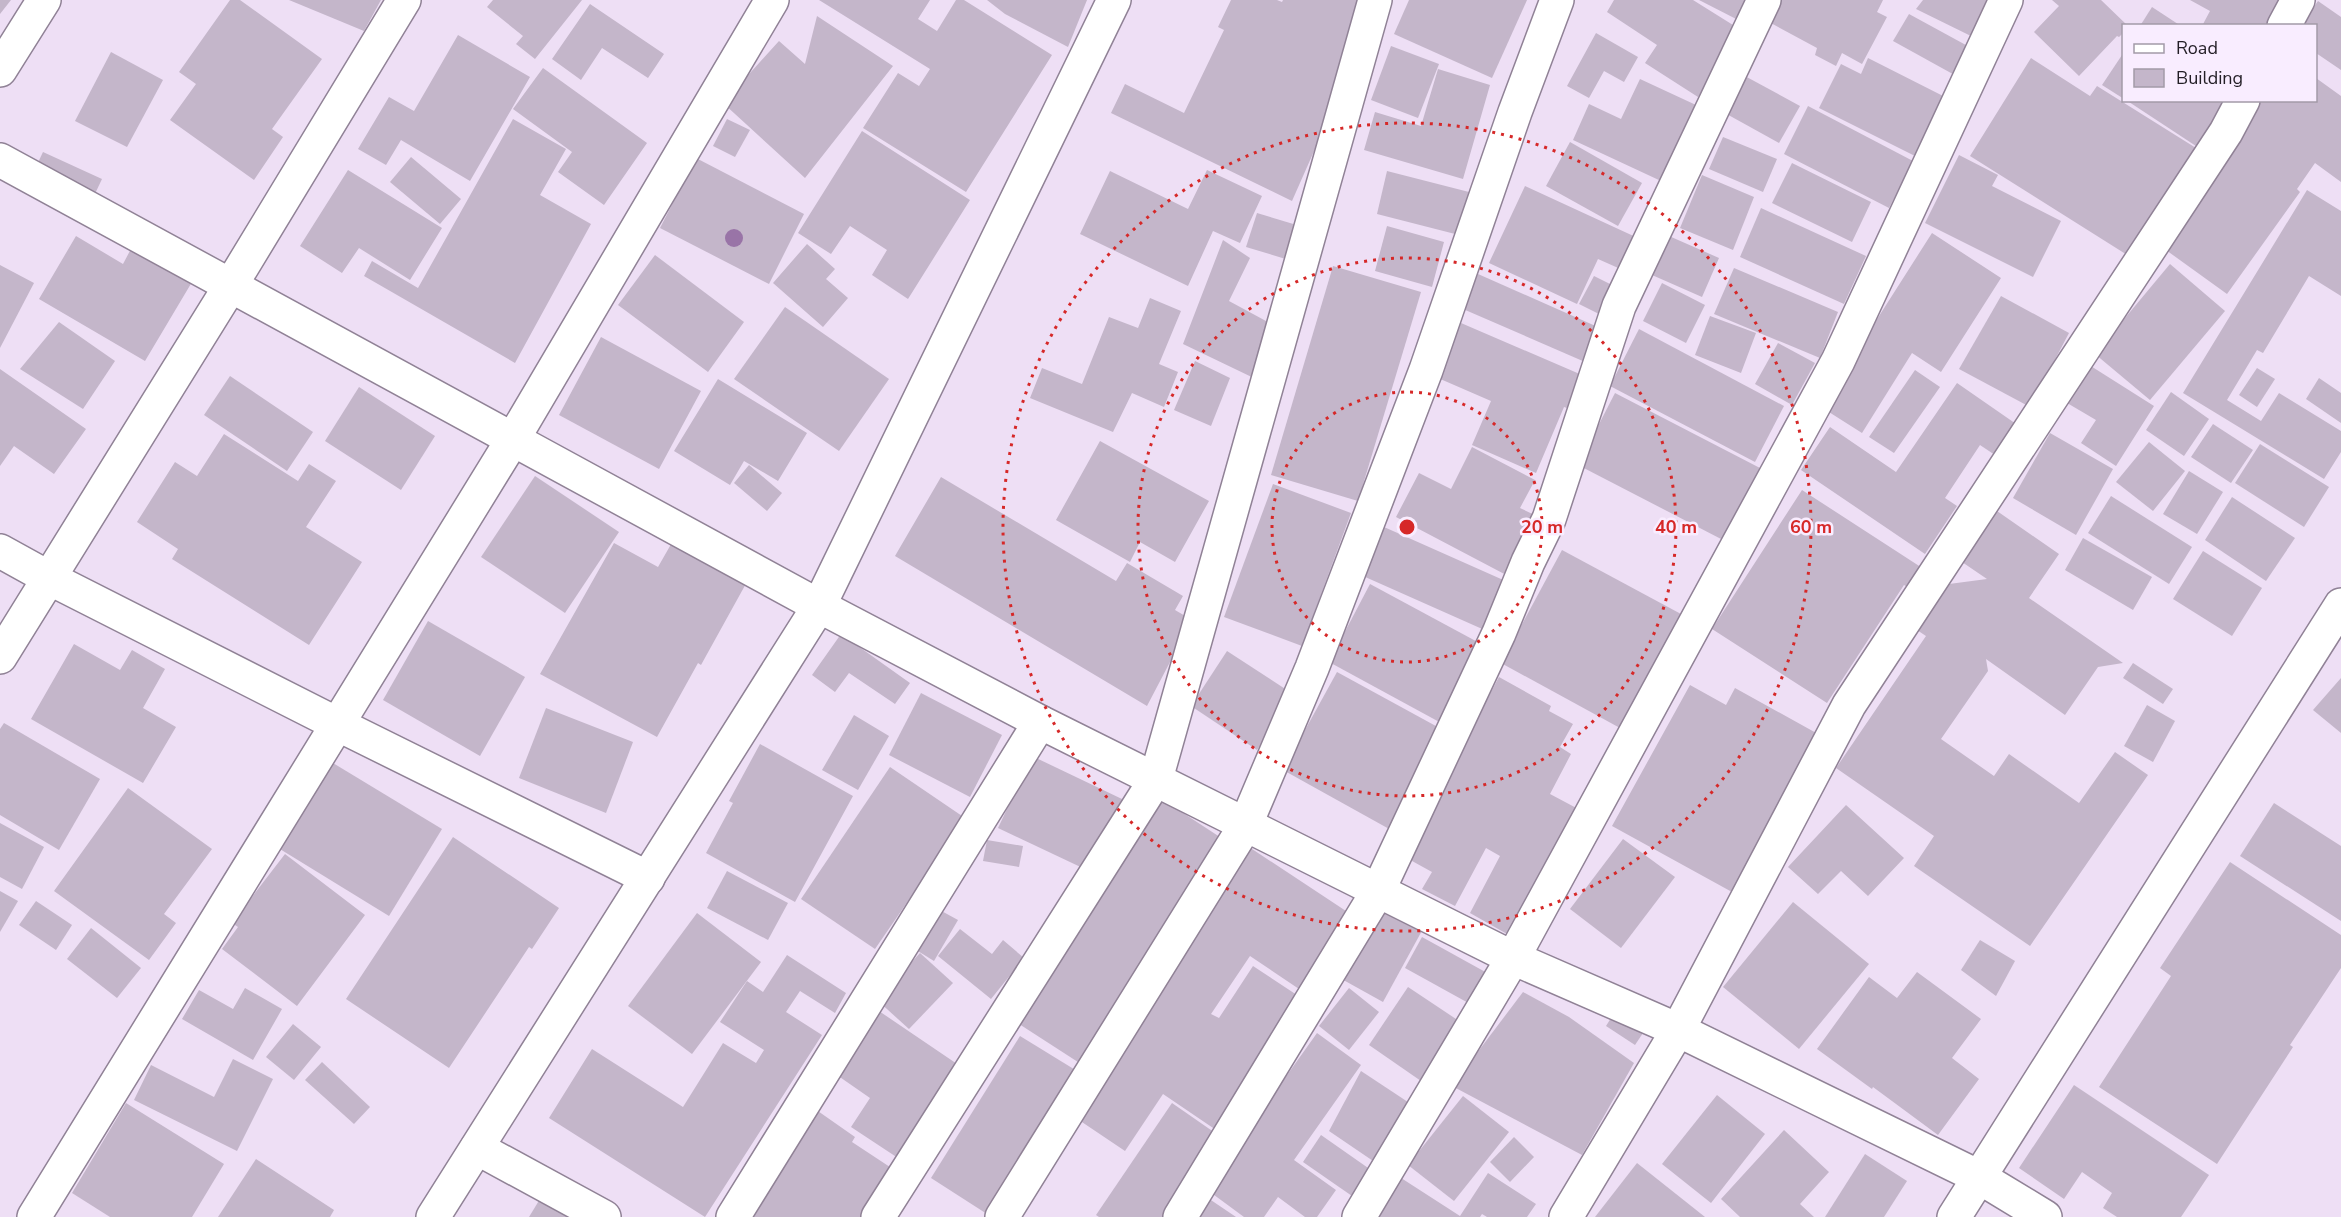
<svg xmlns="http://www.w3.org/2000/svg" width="2341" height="1217" font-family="'Nunito Sans',sans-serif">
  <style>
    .building { fill: #c4b6ca }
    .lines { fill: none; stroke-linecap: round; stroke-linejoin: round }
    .street-casing { stroke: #908296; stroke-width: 36 }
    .secondary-casing { stroke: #908296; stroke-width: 36 }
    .street { stroke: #fff; stroke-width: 33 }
    .secondary { stroke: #fff; stroke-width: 33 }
    .tree { fill: #9974a7 }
    .ring { fill: none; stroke: #d62828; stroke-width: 3; stroke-dasharray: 3 6 }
    .centre { fill: #d62828; stroke: #f9edff; stroke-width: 3 }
    .ring-label { font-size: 18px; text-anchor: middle; font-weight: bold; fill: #d62828; stroke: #f9edff; stroke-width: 5; stroke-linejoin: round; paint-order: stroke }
  </style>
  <rect width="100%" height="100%" fill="#eedff5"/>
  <!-- building -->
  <g class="building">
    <polygon points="0,0 11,0 0,14"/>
    <polygon points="230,0 240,0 322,59 272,129 283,137 254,180 170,120 196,84 179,72"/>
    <polygon points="289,0 381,0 364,31"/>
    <polygon points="493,0 582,0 535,59 516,44 523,36 487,7"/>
    <polygon points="819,0 930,0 918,19 937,31 956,0 964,0 1052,55 966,192 863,128 898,73 919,86 930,69"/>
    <polygon points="987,0 1087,0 1068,47 1005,14"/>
    <polygon points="1231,0 1277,0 1282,2 1283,0 1366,0 1342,54 1353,63 1292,201 1111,113 1125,84 1184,113 1224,30 1218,27"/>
    <polygon points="1409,0 1527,0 1492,78 1394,34"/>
    <polygon points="1614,0 1693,0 1741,30 1698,97 1645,63 1657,45 1607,12"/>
    <polygon points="1699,0 1753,0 1742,22"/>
    <polygon points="1780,0 1883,0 1877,12 1887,17 1862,64 1842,53 1836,66 1815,55 1817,48 1769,22"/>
    <polygon points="1923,0 1997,0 1975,38 1916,9"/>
    <polygon points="2052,0 2101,0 2128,26 2124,26 2124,32 2119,37 2117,36 2079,76 2034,32 2059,6"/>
    <polygon points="2190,0 2290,0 2275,26 2202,26 2210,11"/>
    <polygon points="2318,1 2341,17 2341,70 2316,53 2316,26 2301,26"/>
    <polygon points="590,4 664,54 648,78 602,48 581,80 552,59"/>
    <polygon points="2152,7 2181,26 2140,26"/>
    <polygon points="1909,14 1975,50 1960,78 1893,41"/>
    <polygon points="817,16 893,66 805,178 723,103 779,41 805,64"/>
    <polygon points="1596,33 1638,57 1624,82 1604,71 1589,98 1567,86"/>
    <polygon points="458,35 530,77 470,181 401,140 386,165 358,149 389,97 414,111"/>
    <polygon points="1391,46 1439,64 1418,118 1371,100"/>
    <polygon points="111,52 163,80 127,147 75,121"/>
    <polygon points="2124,52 2124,99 2102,85"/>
    <polygon points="1868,58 1949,99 1919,158 1819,108 1841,64 1861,74"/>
    <polygon points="2031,58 2090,96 2097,86 2196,148 2132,258 1970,156"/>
    <polygon points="543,68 647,143 604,205 558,172 572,152 513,109"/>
    <polygon points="1438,69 1490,85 1463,179 1364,150 1375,112 1421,126"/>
    <polygon points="1743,75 1800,106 1779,143 1723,112"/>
    <polygon points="2316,78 2341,96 2341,182 2315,163 2297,189 2300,192 2227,294 2159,245 2262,100 2316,100"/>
    <polygon points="1640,79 1696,105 1661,181 1573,140 1589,104 1621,119"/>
    <polygon points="2126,100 2230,100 2199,148"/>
    <polygon points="1808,106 1913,161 1889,208 1784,154"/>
    <polygon points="513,119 566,149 540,195 591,224 515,363 364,276 372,261 418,288"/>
    <polygon points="727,119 750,130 735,157 713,146"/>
    <polygon points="862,131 970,200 908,299 872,275 887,250 850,226 831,254 798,233"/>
    <polygon points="1723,137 1777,159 1763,192 1709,169"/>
    <polygon points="1570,142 1642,183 1618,226 1546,186"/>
    <polygon points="43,152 102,179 93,198 34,171"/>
    <polygon points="1959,155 1998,175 1992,186 2061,221 2033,277 1925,223"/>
    <polygon points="411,157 461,199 440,224 390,182"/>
    <polygon points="696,158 804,214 769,284 660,228"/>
    <polygon points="1792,163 1871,202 1852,242 1772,203"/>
    <polygon points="348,170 442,228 410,280 359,248 342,273 300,246"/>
    <polygon points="1207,170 1262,196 1240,243 1213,231 1188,286 1080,234 1110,171 1188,209"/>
    <polygon points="1387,171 1469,192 1459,235 1377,214"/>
    <polygon points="1702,175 1754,197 1733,250 1680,228"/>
    <polygon points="1525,186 1640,239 1625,271 1598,259 1577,304 1489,263"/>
    <polygon points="2307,190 2341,211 2341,296 2309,276 2263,353 2257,350 2227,400 2261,421 2279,393 2341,431 2341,452 2324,479 2183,393"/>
    <polygon points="1761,208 1866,256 1844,304 1740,257"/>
    <polygon points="1257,213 1300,226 1289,260 1246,247"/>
    <polygon points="1387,226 1444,242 1432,287 1375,271"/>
    <polygon points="1932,233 2001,278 1941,372 1912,353 1862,433 1821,407"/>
    <polygon points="76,236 123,264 132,247 192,282 145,361 39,299"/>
    <polygon points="1669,236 1719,258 1702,297 1652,275"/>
    <polygon points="1223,240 1250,258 1229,301 1277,327 1260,381 1183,344"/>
    <polygon points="807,244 835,269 826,279 848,298 823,327 773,283"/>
    <polygon points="655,255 744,322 708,372 618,305"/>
    <polygon points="2170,264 2225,311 2150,400 2095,354"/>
    <polygon points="0,265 34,283 0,348"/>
    <polygon points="1333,266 1421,292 1358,501 1271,475"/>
    <polygon points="1734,268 1838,312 1820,358 1714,314"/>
    <polygon points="1478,274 1600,328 1585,362 1463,309"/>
    <polygon points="1594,276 1620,289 1605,317 1579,304"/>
    <polygon points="1662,283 1705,305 1686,343 1643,321"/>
    <polygon points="2001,296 2069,333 2030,407 1959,369"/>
    <polygon points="1150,298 1181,311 1159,364 1178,372 1164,407 1132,393 1113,432 1030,398 1042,368 1082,384 1109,317 1138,328"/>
    <polygon points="785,307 889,379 839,451 734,379"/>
    <polygon points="1710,316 1756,333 1741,373 1695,355"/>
    <polygon points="59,322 115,361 83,409 20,369"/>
    <polygon points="1461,323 1582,375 1567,408 1564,407 1536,473 1472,445 1491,401 1438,378"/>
    <polygon points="1639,329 1784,406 1755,462 1610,386"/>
    <polygon points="601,337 701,391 659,469 559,415"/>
    <polygon points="1778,343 1815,363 1792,405 1755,384"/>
    <polygon points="1195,361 1230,378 1211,426 1174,410"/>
    <polygon points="2086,363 2154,406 2116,466 2081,443 2096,420 2062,400"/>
    <polygon points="2257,368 2275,379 2257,407 2239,395"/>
    <polygon points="0,369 86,429 54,474 14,446 0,466"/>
    <polygon points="1915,370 1940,387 1894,453 1869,437"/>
    <polygon points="230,376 313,432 287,471 204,415"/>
    <polygon points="2319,378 2341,393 2341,423 2306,399"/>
    <polygon points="718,379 807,433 778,481 744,461 730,485 674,451"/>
    <polygon points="1957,383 2019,426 1998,457 1980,445 1945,498 1957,506 1925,554 1801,470 1830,427 1896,472"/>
    <polygon points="359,387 435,436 401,490 325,441"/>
    <polygon points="2171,392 2209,419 2184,456 2146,430"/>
    <polygon points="1615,393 1760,468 1723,540 1578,465"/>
    <polygon points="2213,424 2253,450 2231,483 2191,457"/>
    <polygon points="2050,433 2113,469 2076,535 2013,498"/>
    <polygon points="224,434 298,481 309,464 336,481 306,527 362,562 309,645 172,559 178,549 137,522 175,462 197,476"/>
    <polygon points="1100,441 1209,501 1175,562 1140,542 1130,562 1056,520"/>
    <polygon points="2149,442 2185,471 2153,511 2116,482"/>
    <polygon points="2260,444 2329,487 2304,527 2235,483"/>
    <polygon points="1472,447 1535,480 1520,508 1541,518 1510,577 1396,517 1419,473 1451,489"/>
    <polygon points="749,465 782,493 767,511 734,483"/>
    <polygon points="2189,471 2223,492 2197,534 2163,514"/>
    <polygon points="535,476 619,532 565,613 481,557"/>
    <polygon points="941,477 1116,581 1127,563 1183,596 1175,610 1192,620 1147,706 895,556"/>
    <polygon points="1273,484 1351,513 1302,646 1224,617"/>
    <polygon points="1802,490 1930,573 1917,593 1904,585 1827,703 1712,629"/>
    <polygon points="2111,496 2192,547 2169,584 2088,533"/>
    <polygon points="2232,497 2295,538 2266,581 2205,540"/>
    <polygon points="1997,511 2059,554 2029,598 2123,663 2098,667 2065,715 1986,659 1988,671 1941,739 1994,776 2009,754 2079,803 2115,752 2148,775 2030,946 1914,866 1934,836 1836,768 1926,636 1917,630 1949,584 1987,579 1962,562"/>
    <polygon points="1384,527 1510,583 1489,632 1363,576"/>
    <polygon points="2083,538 2152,577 2133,610 2065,570"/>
    <polygon points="674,539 748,580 701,665 698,663 657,737 540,674 614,543 658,567"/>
    <polygon points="1562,550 1681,614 1620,728 1501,663"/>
    <polygon points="2203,551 2262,588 2232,636 2173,599"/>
    <polygon points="1370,584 1485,646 1443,724 1329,662"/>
    <polygon points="428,621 525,677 480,756 383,700"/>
    <polygon points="841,634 910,683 895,704 849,673 835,692 812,675"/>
    <polygon points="74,644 120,670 132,650 165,669 143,708 176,727 143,783 31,719"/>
    <polygon points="1227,651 1293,694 1257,750 1191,706"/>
    <polygon points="2133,663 2173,689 2163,704 2123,678"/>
    <polygon points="1337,672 1445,731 1391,830 1283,770"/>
    <polygon points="1499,677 1551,706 1549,711 1573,724 1560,747 1571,754 1550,794 1582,811 1514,938 1470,913 1500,856 1486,848 1455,906 1422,889 1432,872 1403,856"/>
    <polygon points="2341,678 2341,733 2313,710"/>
    <polygon points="1690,685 1726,705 1735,688 1818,734 1732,892 1612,826"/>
    <polygon points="921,693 1002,735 970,797 889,755"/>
    <polygon points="2147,705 2175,721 2153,762 2124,746"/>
    <polygon points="546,708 633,742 606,813 519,778"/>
    <polygon points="854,715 889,736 858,790 822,770"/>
    <polygon points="4,723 100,779 59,850 0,815 0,729"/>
    <polygon points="760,744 853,796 795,902 706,853 733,803 729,801"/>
    <polygon points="1032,756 1122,799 1089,871 998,828"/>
    <polygon points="328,760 442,829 389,916 275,846"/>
    <polygon points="890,767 965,818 875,949 801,899"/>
    <polygon points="128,788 212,849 164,914 176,923 149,960 54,891"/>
    <polygon points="1154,794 1226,841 1081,1064 1016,1022"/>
    <polygon points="2274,803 2341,846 2341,921 2240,856"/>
    <polygon points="1846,805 1904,858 1868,896 1841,871 1818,894 1788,867"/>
    <polygon points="0,823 44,847 22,889 0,877"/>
    <polygon points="453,837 559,908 532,949 529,947 449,1068 346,999"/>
    <polygon points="1623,839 1675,877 1621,948 1570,909"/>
    <polygon points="987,840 1023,846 1019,867 983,861"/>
    <polygon points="1246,845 1349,913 1299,989 1250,956 1211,1014 1219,1018 1253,966 1306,1001 1219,1132 1163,1094 1125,1151 1070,1114"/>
    <polygon points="285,854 365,915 297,1006 222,949 238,927 232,923"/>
    <polygon points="2230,862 2341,935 2341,968 2290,1045 2293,1047 2217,1164 2099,1087 2171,976 2160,968"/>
    <polygon points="727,871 788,903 768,940 707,908"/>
    <polygon points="0,891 18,901 0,932"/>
    <polygon points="36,901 72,925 56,950 19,925"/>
    <polygon points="1379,902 1424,927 1383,1002 1338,977"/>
    <polygon points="1793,902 1869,964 1799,1049 1723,987"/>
    <polygon points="936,908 958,920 934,961 913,948"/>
    <polygon points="697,913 761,962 692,1054 628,1006"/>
    <polygon points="91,928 141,968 117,998 67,959"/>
    <polygon points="960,929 992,954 1003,940 1024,958 991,999 938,956"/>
    <polygon points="1422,937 1489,974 1472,1005 1405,968"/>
    <polygon points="1980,940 2015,961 1996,996 1961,970"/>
    <polygon points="920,953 953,983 909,1029 877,1000"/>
    <polygon points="787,955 846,993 835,1013 800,991 786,1012 822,1035 705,1217 549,1118 592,1049 683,1107 723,1043 756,1063 764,1050 720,1022 747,981 763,992"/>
    <polygon points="1917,972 1981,1019 1952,1058 1979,1079 1938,1135 1873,1087 1872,1089 1817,1049 1869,977 1897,998"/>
    <polygon points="1408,987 1462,1023 1421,1081 1369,1045"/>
    <polygon points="245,988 282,1009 253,1060 182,1019 199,990 233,1009"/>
    <polygon points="1349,988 1379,1012 1349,1050 1319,1026"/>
    <polygon points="1523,992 1569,1017 1634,1063 1582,1155 1452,1086"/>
    <polygon points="876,1009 963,1068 901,1160 851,1127 870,1098 834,1073"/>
    <polygon points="1616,1010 1645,1030 1635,1045 1606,1026"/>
    <polygon points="293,1024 321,1047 294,1080 266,1057"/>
    <polygon points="1317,1033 1361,1065 1294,1160 1336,1190 1317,1217 1305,1217 1278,1197 1264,1217 1244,1217 1206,1189"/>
    <polygon points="1020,1036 1077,1071 987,1214 931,1178"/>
    <polygon points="233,1059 273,1079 237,1151 134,1100 151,1065 214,1097"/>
    <polygon points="322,1062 370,1107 354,1124 305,1080"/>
    <polygon points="1361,1071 1417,1108 1379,1165 1329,1131"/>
    <polygon points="2074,1085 2209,1175 2181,1217 2117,1217 2103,1208 2112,1193 2082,1172 2064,1199 2019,1168"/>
    <polygon points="1717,1095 1765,1134 1711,1203 1662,1164"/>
    <polygon points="1463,1096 1509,1132 1454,1201 1408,1165"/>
    <polygon points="126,1103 224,1164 192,1217 110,1217 72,1193"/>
    <polygon points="1172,1103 1221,1137 1166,1217 1099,1217 1096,1215"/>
    <polygon points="815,1109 855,1137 852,1142 896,1171 865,1217 742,1217"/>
    <polygon points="1784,1130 1829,1172 1800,1204 1814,1217 1740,1217 1721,1199"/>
    <polygon points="1321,1135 1371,1170 1352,1196 1303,1162"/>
    <polygon points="1514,1137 1534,1157 1510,1182 1490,1162"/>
    <polygon points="1865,1154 1907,1181 1884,1217 1825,1217"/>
    <polygon points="256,1159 334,1210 330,1217 218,1217"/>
    <polygon points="1637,1163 1705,1217 1595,1217"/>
    <polygon points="1488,1173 1536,1204 1527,1217 1487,1217 1482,1214 1480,1217 1372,1217 1398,1176 1460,1216"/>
    <polygon points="1199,1192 1236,1217 1183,1217"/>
    <polygon points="543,1194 582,1217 529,1217"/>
  </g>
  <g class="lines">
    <!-- street casing -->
    <g class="street-casing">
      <g id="street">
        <polyline points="2284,26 2298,0"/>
        <polyline points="0,70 44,0"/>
        <polyline points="0,160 819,606 1040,722 1513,958 1678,1030 1979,1177 2045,1217"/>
        <polyline points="0,551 49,578 337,724 648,878"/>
        <polyline points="0,657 231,285 404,0"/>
        <polyline points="477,1148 604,1217"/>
        <polyline points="34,1217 513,439 772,0"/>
        <polyline points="733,1217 1040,722"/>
        <polyline points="878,1217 1156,779 1375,0"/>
        <polyline points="1002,1217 1245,826 1312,668 1426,370 1515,112 1557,0"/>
        <polyline points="1180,1217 1378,891 1499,633 1528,562 1549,519 1619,306 1764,0"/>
        <polyline points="1359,1217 1513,958 1838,361 2006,0"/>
        <polyline points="1566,1217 1678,1030 1849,705 2226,132 2243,100"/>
      </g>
    </g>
    <!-- secondary casing -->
    <g class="secondary-casing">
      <g id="secondary">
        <polyline points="433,1217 819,606 1114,0"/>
        <polyline points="1954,1217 2341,605"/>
      </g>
    </g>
    <!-- street -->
    <use href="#street" class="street"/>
    <!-- secondary -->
    <use href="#secondary" class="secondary"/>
  </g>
  <!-- trees -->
  <circle class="tree" cx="734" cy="238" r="9"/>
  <!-- distance rings -->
  <g class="ring">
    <circle cx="1407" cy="527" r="135"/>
    <circle cx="1407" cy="527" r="269"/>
    <circle cx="1407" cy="527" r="404"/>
  </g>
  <circle cx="1407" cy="527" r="9" class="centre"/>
  <g class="ring-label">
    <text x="1542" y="533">20 m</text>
    <text x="1676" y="533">40 m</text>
    <text x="1811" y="533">60 m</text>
  </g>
  <!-- legend -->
  <rect x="2122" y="24" width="195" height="78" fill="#f9edff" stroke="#a39aa8" stroke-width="1.5"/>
  <rect x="2134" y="44" width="30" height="9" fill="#ffffff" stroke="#a39aa8" stroke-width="1.5"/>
  <text x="2176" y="54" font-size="18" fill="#231e26">Road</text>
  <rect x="2134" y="69" width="30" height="18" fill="#c4b6ca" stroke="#a39aa8" stroke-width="1.5"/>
  <text x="2176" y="84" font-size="18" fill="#231e26">Building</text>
</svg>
